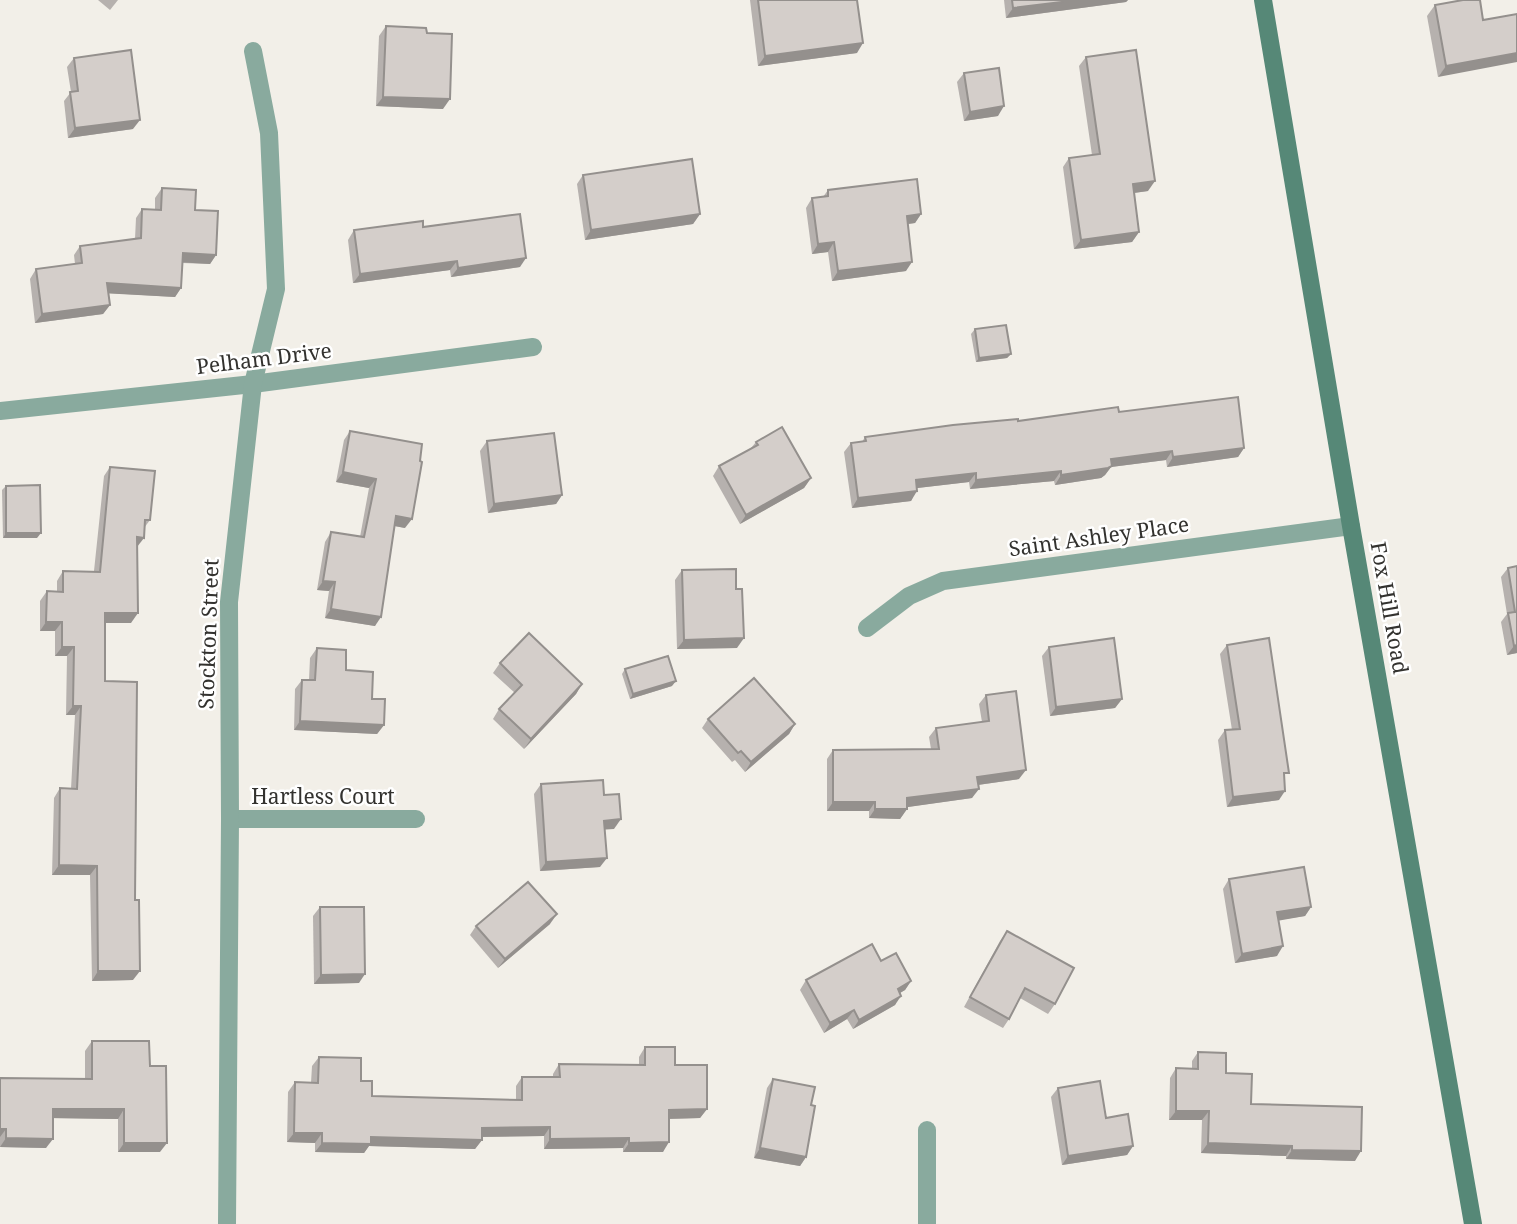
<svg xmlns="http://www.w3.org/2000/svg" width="1517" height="1224" font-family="'Noto Serif',serif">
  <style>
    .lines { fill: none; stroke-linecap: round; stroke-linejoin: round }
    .street { stroke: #89aa9e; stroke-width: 18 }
    .secondary { stroke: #568877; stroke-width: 18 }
    .wall { fill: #b6b1ae }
    .shaded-wall { fill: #94908d }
    .building { fill: #d4ceca; stroke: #94908d; stroke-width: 2 }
    .labels { text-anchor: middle; stroke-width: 5; stroke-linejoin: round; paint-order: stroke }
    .street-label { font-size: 21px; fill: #33322f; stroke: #fff }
  </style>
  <rect width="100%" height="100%" fill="#f2efe8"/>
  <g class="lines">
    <!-- street -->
    <g class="street">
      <polyline points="0,411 253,384 533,347"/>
      <polyline points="867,628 909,596 943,581 1351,526"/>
      <polyline points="230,819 416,819"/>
      <polyline points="227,1224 230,819 229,602 253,384 276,289 269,133 253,51"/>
      <polyline points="927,1224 927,1130"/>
    </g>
    <!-- secondary -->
    <polyline class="secondary" points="1263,0 1351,526 1473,1224"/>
  </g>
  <!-- wall -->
  <g class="wall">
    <polygon points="98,0 118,0 110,10"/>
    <polygon points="750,0 857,0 857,53 758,66"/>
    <polygon points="1004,0 1128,0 1126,2 1006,18"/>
    <polygon points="1435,5 1483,20 1438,77 1427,16"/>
    <polygon points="386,26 427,33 443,109 376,106 379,36"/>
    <polygon points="1086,57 1148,191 1134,193 1139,232 1132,242 1074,249 1063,167 1069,158 1092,155 1079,66"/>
    <polygon points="74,58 133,129 68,138 64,101 71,92 67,67"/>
    <polygon points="964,73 998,116 964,121 957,82"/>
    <polygon points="583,175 700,214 693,224 585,240 577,184"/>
    <polygon points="162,188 195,210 216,255 210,264 182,263 181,288 175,297 108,293 110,305 103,314 35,323 30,279 36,269 75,264 74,255 80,246 135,239 136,218 142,209 155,209 155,198"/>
    <polygon points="828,190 921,214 915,223 908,224 906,271 832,281 828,252 812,254 806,208 812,198 823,197"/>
    <polygon points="423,227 520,267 451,277 450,270 353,283 348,240 354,230"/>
    <polygon points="975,329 1011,354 1007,358 976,362 971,334"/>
    <polygon points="1119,412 1244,448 1238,457 1167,467 1166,460 1111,467 1105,475 1101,478 1055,485 1054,481 970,489 969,482 917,488 911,501 852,508 844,452 851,443 862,442 865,437 1018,421"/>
    <polygon points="350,431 405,528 395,526 375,626 325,618 329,591 317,590 325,542 331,532 360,537 369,488 336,482 344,440"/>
    <polygon points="487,441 562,495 556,504 488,513 480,451"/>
    <polygon points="756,442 811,478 804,488 740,524 713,476 719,466 751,448"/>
    <polygon points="110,467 150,520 144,528 137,547 131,623 105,623 105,681 133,980 92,981 90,875 52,875 54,798 60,788 71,789 75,715 66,715 67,656 55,656 55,631 40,631 40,601 47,591 57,591 57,581 63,571 94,571 104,476"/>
    <polygon points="6,486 37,538 3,538 2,490"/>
    <polygon points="1517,566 1517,653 1507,655 1501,622 1507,614 1501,577 1508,568"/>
    <polygon points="682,570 737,648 677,649 675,580"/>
    <polygon points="1227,645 1279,800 1227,807 1218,740 1225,730 1232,730 1220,654"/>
    <polygon points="1049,647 1122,699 1115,708 1050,716 1042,656"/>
    <polygon points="317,648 346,670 372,699 384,725 377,734 294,730 295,689 302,680 309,680 310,658"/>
    <polygon points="500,663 582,684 576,694 524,749 493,719 499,709 515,693 493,673"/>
    <polygon points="625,669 672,686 630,699 622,674"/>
    <polygon points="986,695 1019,779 978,785 972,798 907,807 907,809 900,819 869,818 869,811 827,811 827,759 833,750 931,749 929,737 936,728 982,722 979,704"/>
    <polygon points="708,719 795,724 789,734 745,772 735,760 732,762 702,728"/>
    <polygon points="541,784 604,795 614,829 605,829 600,867 540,871 534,794"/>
    <polygon points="1229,879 1311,907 1305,916 1278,920 1277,956 1235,963 1223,889"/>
    <polygon points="320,907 359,983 314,984 313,916"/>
    <polygon points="550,924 498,968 470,935 476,926"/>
    <polygon points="1007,931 1055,1004 1048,1014 1020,998 1009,1019 1003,1028 964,1007 1000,941"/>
    <polygon points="881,961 911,981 905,990 900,993 895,1005 853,1029 847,1019 824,1033 800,990 806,980"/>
    <polygon points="92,1041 160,1152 118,1152 118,1119 53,1118 46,1148 0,1147 0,1078 85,1079 85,1051"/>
    <polygon points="645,1047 675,1065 707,1109 700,1118 669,1119 663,1152 623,1152 623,1148 544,1149 544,1136 482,1137 482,1140 475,1149 369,1146 364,1153 315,1152 315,1143 287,1142 288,1092 295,1082 311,1083 312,1066 319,1057 361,1081 372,1096 516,1100 516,1086 522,1077 553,1077 553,1074 559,1064 639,1065 639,1057"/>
    <polygon points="1198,1052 1226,1073 1251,1104 1355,1161 1286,1159 1286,1156 1201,1153 1202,1120 1169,1120 1170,1078 1176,1068 1192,1069 1192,1061"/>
    <polygon points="773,1079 806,1157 800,1166 754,1158 767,1088"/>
    <polygon points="1058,1088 1106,1118 1133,1146 1127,1155 1062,1165 1051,1097"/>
  </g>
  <!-- shaded-wall -->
  <g class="shaded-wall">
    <polygon points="1078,0 1128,0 1126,2 1006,18 1013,8"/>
    <polygon points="863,43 857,53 758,66 765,56"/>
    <polygon points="1517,53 1517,62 1438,77 1446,66"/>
    <polygon points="383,97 450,99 443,109 376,106"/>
    <polygon points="1004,106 998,116 964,121 970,112"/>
    <polygon points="140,120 133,129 68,138 75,128"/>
    <polygon points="1155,181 1148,191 1126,194 1133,184"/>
    <polygon points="700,214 693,224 585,240 591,230"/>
    <polygon points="921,214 915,223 900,225 907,216"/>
    <polygon points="1139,232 1132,242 1074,249 1081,240"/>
    <polygon points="834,242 828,252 812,254 818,244"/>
    <polygon points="183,253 216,255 210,264 176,262"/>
    <polygon points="526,258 520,267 451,277 458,268"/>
    <polygon points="457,261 450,270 353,283 360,274"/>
    <polygon points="912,262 906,271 832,281 838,271"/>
    <polygon points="107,283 181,288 175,297 101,293"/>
    <polygon points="110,305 103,314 35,323 42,314"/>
    <polygon points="1011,354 1007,358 976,362 979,358"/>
    <polygon points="1244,448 1238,457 1167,467 1173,457"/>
    <polygon points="1172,451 1166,460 1111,467 1105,475 1101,478 1055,485 1061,475 1111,459"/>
    <polygon points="1061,471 1054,481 970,489 976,480"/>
    <polygon points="343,472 376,479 369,488 336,482"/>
    <polygon points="976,473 969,482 909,489 916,480"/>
    <polygon points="811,478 804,488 740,524 746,515"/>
    <polygon points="917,491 911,501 852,508 858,498"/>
    <polygon points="562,495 556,504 488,513 494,504"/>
    <polygon points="396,516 412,519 405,528 389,525"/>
    <polygon points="6,533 41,533 37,538 3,538"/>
    <polygon points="137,537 144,538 137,547"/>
    <polygon points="323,581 335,582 329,591 317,590"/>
    <polygon points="331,609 381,617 375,626 325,618"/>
    <polygon points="105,613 138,613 131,623 99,623"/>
    <polygon points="46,622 62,622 55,631 40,631"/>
    <polygon points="744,638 737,648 677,649 684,640"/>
    <polygon points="1517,645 1517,653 1507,655 1514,646"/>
    <polygon points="62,647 74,647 67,656 55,656"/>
    <polygon points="676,681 672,686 630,699 633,694"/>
    <polygon points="582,684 576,694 524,749 531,739"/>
    <polygon points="1122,699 1115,708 1050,716 1056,707"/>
    <polygon points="73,706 81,706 75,715 66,715"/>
    <polygon points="300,721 384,725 377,734 294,730"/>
    <polygon points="795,724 789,734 745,772 751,762"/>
    <polygon points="1026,770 1019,779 970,786 977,777"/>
    <polygon points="979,789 972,798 901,808 907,798"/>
    <polygon points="1285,791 1279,800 1227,807 1233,797"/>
    <polygon points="833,802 875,802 869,811 827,811"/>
    <polygon points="875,809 907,809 900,819 869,818"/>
    <polygon points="621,819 614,829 598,830 604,821"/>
    <polygon points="607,858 600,867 540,871 546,862"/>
    <polygon points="59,865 97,866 90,875 52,875"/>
    <polygon points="1311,907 1305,916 1271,922 1277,912"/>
    <polygon points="557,914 550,924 498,968 505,959"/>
    <polygon points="1283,946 1277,956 1235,963 1242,954"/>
    <polygon points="98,971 140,971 133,980 92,981"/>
    <polygon points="365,974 359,983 314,984 321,975"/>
    <polygon points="911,981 905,990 891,998 898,989"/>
    <polygon points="901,996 895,1005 853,1029 859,1020"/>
    <polygon points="854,1010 847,1019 824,1033 830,1023"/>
    <polygon points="53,1109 124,1109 118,1119 47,1118"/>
    <polygon points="707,1109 700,1118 663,1119 669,1110"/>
    <polygon points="1176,1111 1209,1111 1202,1120 1169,1120"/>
    <polygon points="550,1127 544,1136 476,1137 482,1128"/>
    <polygon points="0,1129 6,1129 0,1137"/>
    <polygon points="294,1133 322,1133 315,1143 287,1142"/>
    <polygon points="371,1137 482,1140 475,1149 369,1146 364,1153 315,1152 322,1143"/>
    <polygon points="6,1138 53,1139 46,1148 0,1147"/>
    <polygon points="629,1138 623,1148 544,1149 550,1139"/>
    <polygon points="669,1142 663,1152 623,1152 629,1143"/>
    <polygon points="124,1143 167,1143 160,1152 118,1152"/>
    <polygon points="1208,1143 1292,1146 1286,1156 1201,1153"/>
    <polygon points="1133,1146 1127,1155 1062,1165 1068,1156"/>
    <polygon points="760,1148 806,1157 800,1166 754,1158"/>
    <polygon points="1292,1150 1361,1151 1355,1161 1286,1159"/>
  </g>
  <!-- building -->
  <g class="building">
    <polygon points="758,0 857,0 863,43 765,56"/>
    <polygon points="1012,0 1078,0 1013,8"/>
    <polygon points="1463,0 1480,0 1483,20 1517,14 1517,53 1446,66 1435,5"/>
    <polygon points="386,26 426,28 427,33 452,34 450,99 383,97"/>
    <polygon points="131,50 140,120 75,128 70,92 78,91 74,58"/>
    <polygon points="1136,50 1155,181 1133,184 1139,232 1081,240 1069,158 1100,154 1086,57"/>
    <polygon points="999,68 1004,106 970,112 964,73"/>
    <polygon points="692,159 700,214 591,230 583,175"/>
    <polygon points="917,179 921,214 907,216 912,262 838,271 834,242 818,244 812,198 828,196 828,190"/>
    <polygon points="162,188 196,190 195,210 218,211 216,255 183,253 181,288 107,283 110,305 42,314 36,269 82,263 80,246 141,238 142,209 161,210"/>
    <polygon points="520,214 526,258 458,268 457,261 360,274 354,230 423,221 423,227"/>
    <polygon points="1006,325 1011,354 979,358 975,329"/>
    <polygon points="1238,397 1244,448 1173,457 1172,451 1111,459 1112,466 1108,468 1061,475 1061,471 976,480 976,473 916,480 917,491 858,498 851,443 866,441 865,437 953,425 1018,419 1018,421 1118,407 1119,412"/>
    <polygon points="782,427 811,478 746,515 719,466 758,445 756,442"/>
    <polygon points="350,431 422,444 420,461 422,462 412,519 396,516 381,617 331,609 335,582 323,581 331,532 364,537 376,479 343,472"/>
    <polygon points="554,433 562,495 494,504 487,441"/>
    <polygon points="110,467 155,471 150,520 145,520 144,538 137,537 138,613 105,613 105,681 137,682 135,900 139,900 140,971 98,971 97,866 59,865 60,788 77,789 81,706 73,706 74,647 62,647 62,622 46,622 47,591 63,592 63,571 100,572"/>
    <polygon points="40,485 41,533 6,533 6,486"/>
    <polygon points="1517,566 1517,645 1514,646 1508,613 1515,612 1508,568"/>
    <polygon points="736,569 736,589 742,589 744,638 684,640 682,570"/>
    <polygon points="529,633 582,684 531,739 499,709 522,685 500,663"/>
    <polygon points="1114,638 1122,699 1056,707 1049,647"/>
    <polygon points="1269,638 1289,773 1284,773 1285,791 1233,797 1225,730 1240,729 1227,645"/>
    <polygon points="317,648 346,650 346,670 373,672 372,699 385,699 384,725 300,721 302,680 315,680"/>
    <polygon points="668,656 676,681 633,694 625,669"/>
    <polygon points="754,678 795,724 751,762 741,751 738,753 708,719"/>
    <polygon points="1016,691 1026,770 977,777 979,789 907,798 907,809 875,809 875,802 833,802 833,750 939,749 936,728 989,721 986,695"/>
    <polygon points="603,780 604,795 619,794 621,819 604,821 607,858 546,862 541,784"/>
    <polygon points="1304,867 1311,907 1277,912 1283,946 1242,954 1229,879"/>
    <polygon points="528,882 557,914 505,959 476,926"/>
    <polygon points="320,907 364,907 365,974 321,975"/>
    <polygon points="1007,931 1074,968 1055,1004 1025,988 1009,1019 970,997"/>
    <polygon points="872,944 881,961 896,953 911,981 898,989 901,996 859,1020 854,1010 830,1023 806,980"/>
    <polygon points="92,1041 149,1041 150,1066 166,1066 167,1143 124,1143 124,1109 53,1109 53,1139 6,1138 6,1129 0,1129 0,1078 92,1079"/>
    <polygon points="645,1047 675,1047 675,1065 707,1065 707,1109 669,1110 669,1142 629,1143 629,1138 550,1139 550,1127 482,1128 482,1140 371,1137 371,1144 322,1143 322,1133 294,1133 295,1082 318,1083 319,1057 361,1058 361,1081 372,1081 372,1096 522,1100 522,1077 560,1077 559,1064 645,1065"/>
    <polygon points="1198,1052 1226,1053 1226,1073 1252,1074 1251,1104 1362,1107 1361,1151 1292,1150 1292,1146 1208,1143 1209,1111 1176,1111 1176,1068 1198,1069"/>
    <polygon points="773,1079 815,1087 811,1105 815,1106 806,1157 760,1148"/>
    <polygon points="1100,1081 1106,1118 1128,1114 1133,1146 1068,1156 1058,1088"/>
  </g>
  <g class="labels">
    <!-- street labels -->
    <g class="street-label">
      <text transform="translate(264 359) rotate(-7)" y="7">Pelham Drive</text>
      <text transform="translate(1099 537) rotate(-8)" y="7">Saint Ashley Place</text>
      <text transform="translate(1389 608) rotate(80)" y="7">Fox Hill Road</text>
      <text transform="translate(209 634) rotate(-88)" y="7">Stockton Street</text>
      <text x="323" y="804">Hartless Court</text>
    </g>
  </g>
</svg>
